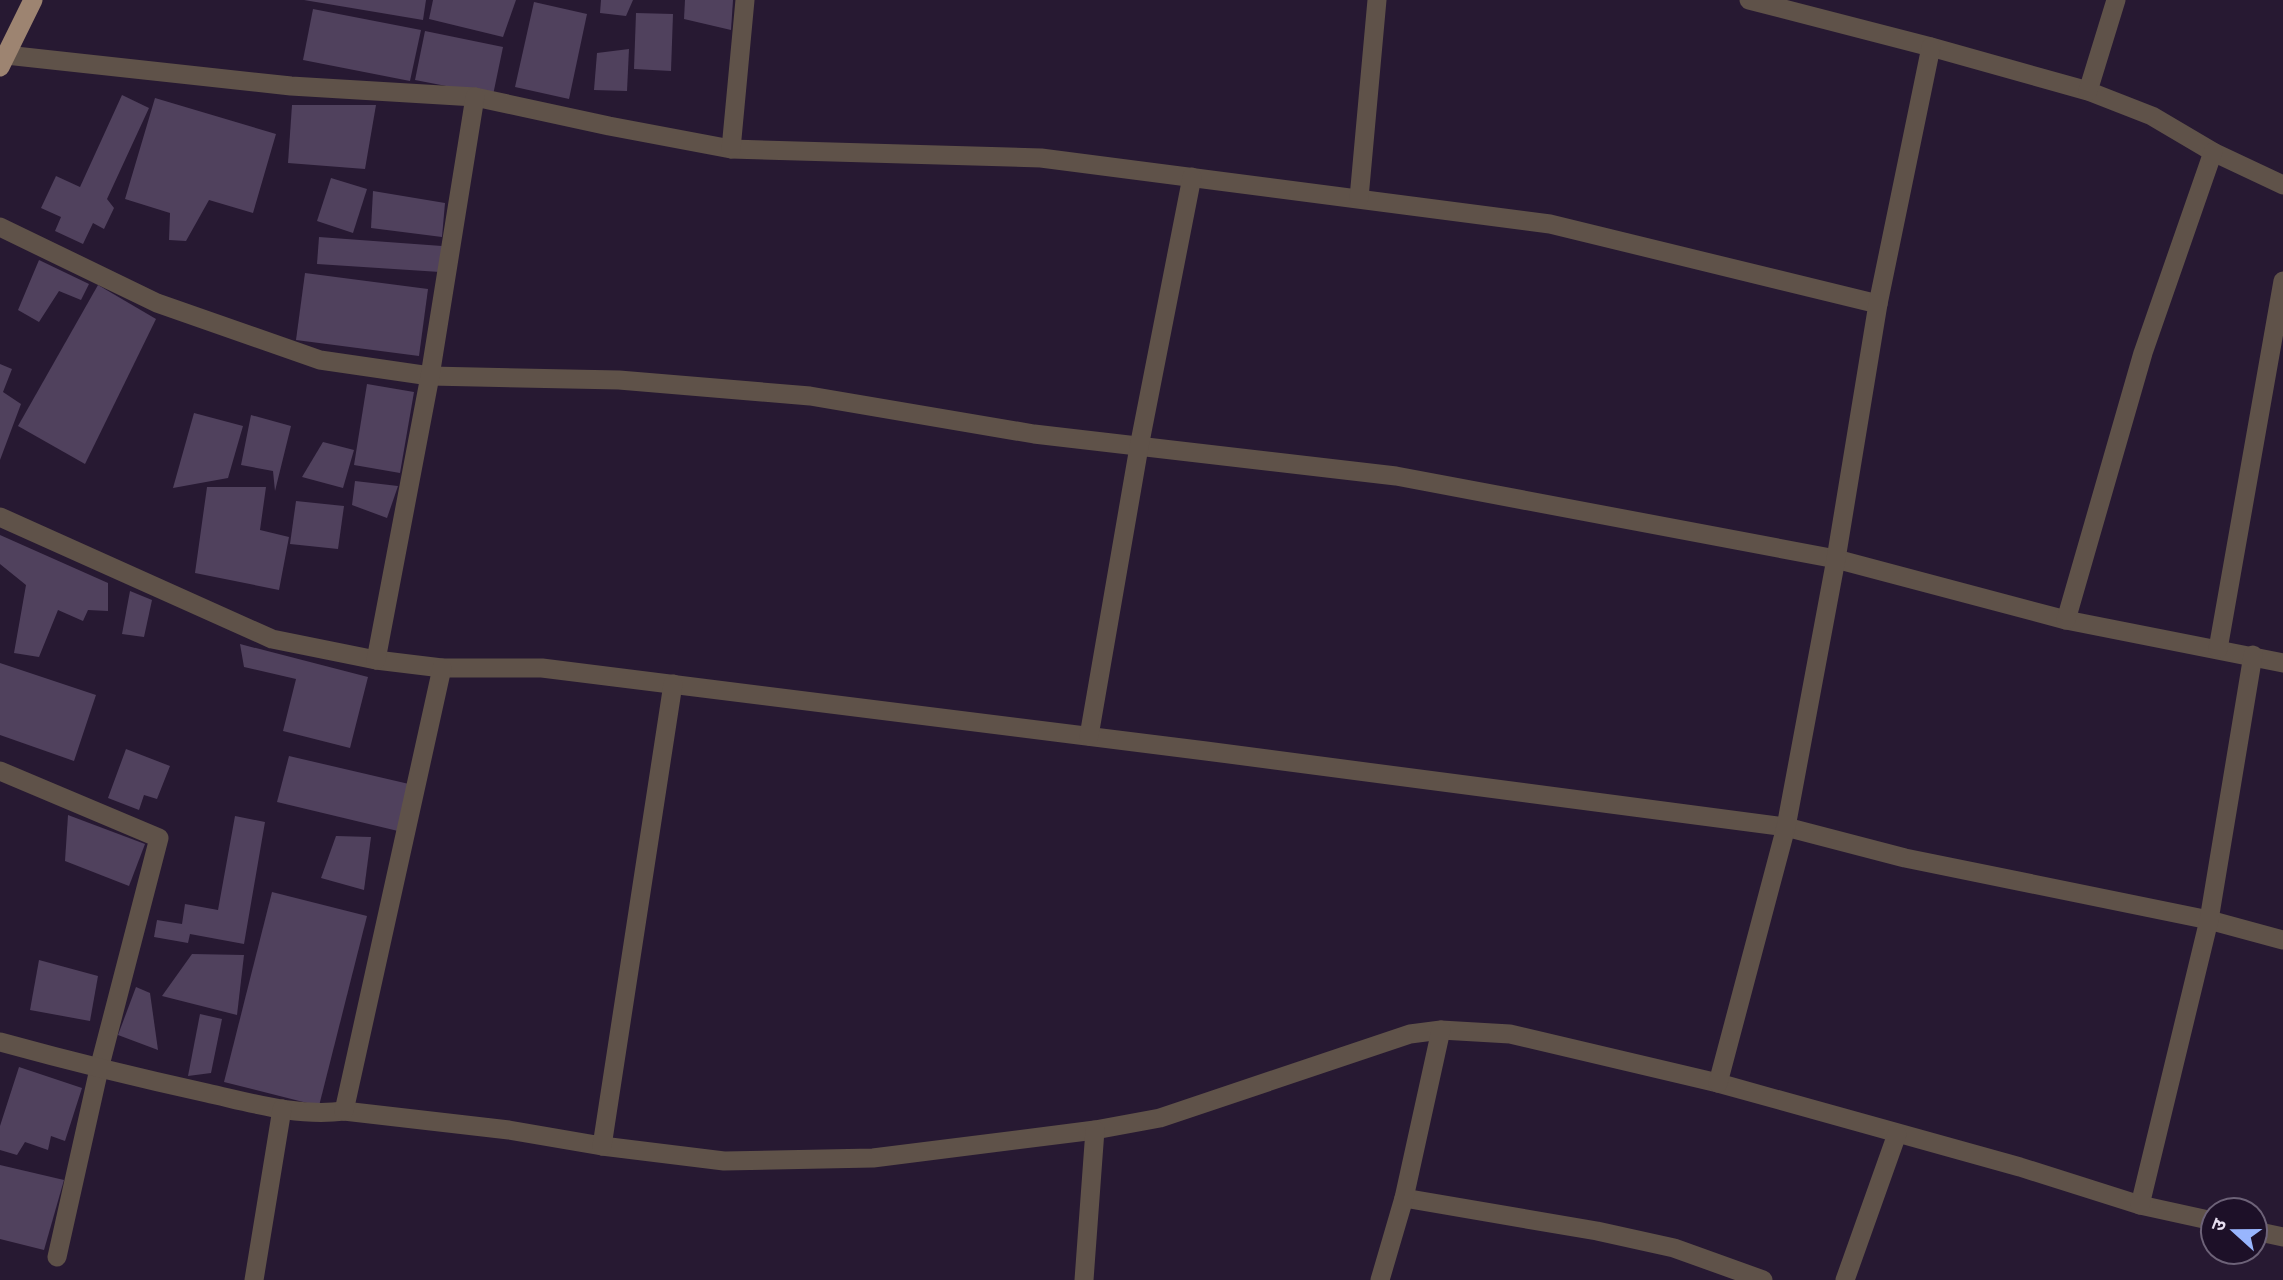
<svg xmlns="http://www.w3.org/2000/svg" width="2283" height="1280" font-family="'Work Sans','Noto Sans Devanagari',sans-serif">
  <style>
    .building { fill: #50415d }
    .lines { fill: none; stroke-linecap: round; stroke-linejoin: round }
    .minor { stroke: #5f5249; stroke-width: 19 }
    .primary { stroke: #9d8471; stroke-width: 19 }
  </style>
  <rect width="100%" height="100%" fill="#271932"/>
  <!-- building -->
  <g class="building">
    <polygon points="304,0 426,0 423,20"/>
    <polygon points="433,0 516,0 503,37 429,19"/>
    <polygon points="601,0 633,0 626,16 600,13"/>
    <polygon points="685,0 733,0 731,30 684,19"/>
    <polygon points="534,2 587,14 569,99 515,87"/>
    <polygon points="313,9 421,30 410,81 303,60"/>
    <polygon points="636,13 673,14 671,71 634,69"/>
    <polygon points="425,31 503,47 493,95 415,80"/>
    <polygon points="629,49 627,91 594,90 597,53"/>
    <polygon points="122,95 149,108 107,199 114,208 104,229 93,223 83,244 55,231 61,217 41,208 56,176 80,187"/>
    <polygon points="155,98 276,134 253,213 209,200 186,241 169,240 170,213 125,199"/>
    <polygon points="292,105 376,105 365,169 288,163"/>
    <polygon points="331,178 367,189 353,233 317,221"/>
    <polygon points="373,191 445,203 442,237 371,228"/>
    <polygon points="319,237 442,246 440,272 317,264"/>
    <polygon points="39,260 89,284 81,300 59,291 39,322 18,310"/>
    <polygon points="305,273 428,289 419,356 296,340"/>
    <polygon points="98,285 156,319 85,464 18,426"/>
    <polygon points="0,364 12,369 3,392 21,404 0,460"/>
    <polygon points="367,384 414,392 400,473 354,465"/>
    <polygon points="194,413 243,426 228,478 173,488"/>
    <polygon points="251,415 291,426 275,491 273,471 241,465"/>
    <polygon points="323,442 354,450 343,488 302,477"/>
    <polygon points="355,481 398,486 387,518 352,505"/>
    <polygon points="207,487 266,487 260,530 289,537 279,590 195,573"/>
    <polygon points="296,501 344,506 338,549 290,544"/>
    <polygon points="0,535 108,583 108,611 88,610 83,621 58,610 39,657 14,653 26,585 0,564"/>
    <polygon points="130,591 152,600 144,637 122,634"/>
    <polygon points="240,644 368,677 350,748 283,731 296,679 244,667"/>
    <polygon points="0,663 96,695 74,761 0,735"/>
    <polygon points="126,749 170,766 157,799 144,795 139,810 108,798"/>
    <polygon points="289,756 409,784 398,831 277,802"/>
    <polygon points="68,815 145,844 129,886 65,861"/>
    <polygon points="235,816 265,822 244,944 190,934 188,943 154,937 157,920 182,924 185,904 218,910"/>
    <polygon points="336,836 371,837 364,890 321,878"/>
    <polygon points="272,892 367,916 319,1106 224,1082"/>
    <polygon points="192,954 244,955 237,1015 162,996"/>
    <polygon points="39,960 98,976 90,1021 30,1010"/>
    <polygon points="136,987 150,993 158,1050 118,1035"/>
    <polygon points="200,1014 222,1019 211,1073 188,1076"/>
    <polygon points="19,1067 82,1088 65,1141 51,1136 48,1150 25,1142 17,1155 0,1150 0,1126"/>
    <polygon points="0,1165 64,1180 44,1250 0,1239"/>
  </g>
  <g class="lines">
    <!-- minor -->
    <g class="minor">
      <polyline points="1749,0 1931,47 2088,91 2152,116 2213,152 2283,185"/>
      <polyline points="6,55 291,86 475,97 609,126 731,149 1041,158 1550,224 1878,304"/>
      <polyline points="2088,91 2116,0"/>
      <polyline points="731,149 745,0"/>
      <polyline points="1359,198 1377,0"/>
      <polyline points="0,227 157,303 320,360 430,376 619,380 810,396 1034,434 1396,476 1836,559 2066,620 2283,663"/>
      <polyline points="0,517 272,639 376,660 442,668 542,668 1206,751 1786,827 1905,858 2209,920 2283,940"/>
      <polyline points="2066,620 2143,353 2213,152"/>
      <polyline points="2218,649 2283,281"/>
      <polyline points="376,660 430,376 475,97"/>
      <polyline points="1089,736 1139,447 1192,177"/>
      <polyline points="0,771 159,838 99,1069 57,1257"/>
      <path d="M0,1042C69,1061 138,1078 207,1093C252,1103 298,1117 344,1111L509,1130L602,1146L724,1161L873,1158L1095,1130L1160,1118L1410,1034L1441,1030L1510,1034L1718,1083L2020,1167L2140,1205L2213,1221"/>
      <polyline points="1718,1083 1786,827 1836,559 1878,304 1931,47"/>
      <polyline points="344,1111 442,668"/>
      <polyline points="602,1146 673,684"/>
      <polyline points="1404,1198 1597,1231 1674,1248 1763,1280"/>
      <polyline points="2140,1205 2209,920 2253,655"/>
      <polyline points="2255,1231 2283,1237"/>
      <polyline points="254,1280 282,1109"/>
      <polyline points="1084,1280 1095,1130"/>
      <polyline points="1380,1280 1404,1198 1441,1030"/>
      <polyline points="1845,1280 1897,1134"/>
    </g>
    <!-- primary -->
    <polyline class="primary" points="0,67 33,0"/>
  </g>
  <!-- north arrow -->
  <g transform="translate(2234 1231) rotate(291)"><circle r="33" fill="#1d1028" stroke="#6d6278" stroke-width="2"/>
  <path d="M0-5L12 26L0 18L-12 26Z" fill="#98b5fd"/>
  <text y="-10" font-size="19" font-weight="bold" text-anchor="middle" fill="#e6ddef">उ</text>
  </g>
</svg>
